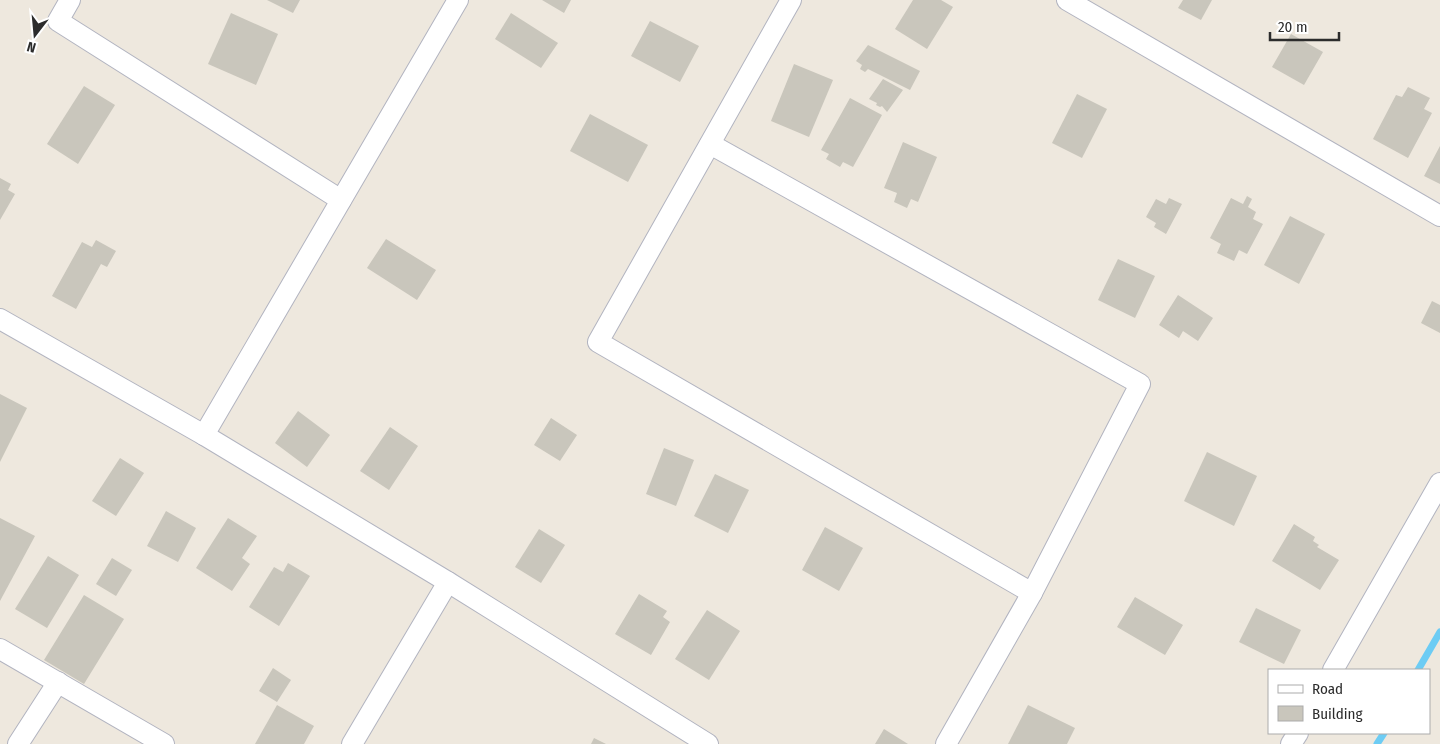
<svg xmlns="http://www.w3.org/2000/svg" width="1440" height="744" font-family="'Fira Sans Condensed',sans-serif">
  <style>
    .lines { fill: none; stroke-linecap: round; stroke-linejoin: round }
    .stream { stroke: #6dccf4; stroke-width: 7 }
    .building { fill: #c9c6bc }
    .minor-casing { stroke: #b2b4c0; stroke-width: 22 }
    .minor { stroke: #fff; stroke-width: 20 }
  </style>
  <rect width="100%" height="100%" fill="#eee8de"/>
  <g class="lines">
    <!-- stream -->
    <g class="stream">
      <polyline points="1418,670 1440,632"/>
      <polyline points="1377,744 1384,733"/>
    </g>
  </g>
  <!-- building -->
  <g class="building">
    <polygon points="267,0 300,0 293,13"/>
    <polygon points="542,0 571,0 564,13"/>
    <polygon points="913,0 941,0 953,7 927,49 895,29"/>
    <polygon points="1183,0 1212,0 1201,20 1178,8"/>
    <polygon points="231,13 278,34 256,85 208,64"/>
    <polygon points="511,13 558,43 541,68 495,39"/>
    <polygon points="650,21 699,46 680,82 631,56"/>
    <polygon points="1291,34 1323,52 1304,85 1272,67"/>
    <polygon points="868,45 920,71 910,90 868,69 865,72 860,69 862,65 856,61"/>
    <polygon points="794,64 833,80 809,137 771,121"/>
    <polygon points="883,79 903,90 887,112 882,106 880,107 876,105 877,103 869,99"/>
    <polygon points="84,86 115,105 78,164 47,144"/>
    <polygon points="1408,87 1430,98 1424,109 1432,113 1408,158 1373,139 1396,95 1402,97"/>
    <polygon points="1077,94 1107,109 1082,158 1052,143"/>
    <polygon points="850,98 882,115 853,167 843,162 840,167 826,159 829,154 821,150"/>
    <polygon points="590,114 648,145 628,182 570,151"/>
    <polygon points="903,142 937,157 918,202 911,199 907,208 894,202 897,193 884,188"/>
    <polygon points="1440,146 1440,184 1424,176"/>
    <polygon points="0,178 11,184 8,190 15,194 0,220"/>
    <polygon points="1247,196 1252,199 1248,207 1256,212 1253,219 1263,224 1247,254 1239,250 1234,261 1217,253 1221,244 1210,238 1231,198 1243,204"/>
    <polygon points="1169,198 1182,204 1166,234 1154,227 1156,223 1146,217 1156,199 1166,204"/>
    <polygon points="1290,216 1325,234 1299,284 1264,265"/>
    <polygon points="386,239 436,270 417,300 367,268"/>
    <polygon points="96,240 116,251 107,267 101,264 76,309 52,296 82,242 92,247"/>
    <polygon points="1118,259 1155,276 1135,318 1098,300"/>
    <polygon points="1178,295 1213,318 1198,341 1183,331 1179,338 1159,325"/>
    <polygon points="1432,301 1440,305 1440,333 1421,323"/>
    <polygon points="0,394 27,408 0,462"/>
    <polygon points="298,411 330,435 307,467 275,443"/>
    <polygon points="551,418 577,435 560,461 534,445"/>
    <polygon points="390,427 418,446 389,490 360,471"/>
    <polygon points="664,448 694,460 676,506 646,494"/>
    <polygon points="1207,452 1257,476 1234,526 1184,501"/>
    <polygon points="120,458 144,473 116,516 92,501"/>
    <polygon points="715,474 749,490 728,533 694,516"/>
    <polygon points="166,511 196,528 178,562 147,546"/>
    <polygon points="0,518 35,536 0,601"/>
    <polygon points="228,518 257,536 242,558 250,564 232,591 196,568"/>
    <polygon points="1294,524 1315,537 1313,541 1319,545 1317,547 1339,560 1320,590 1272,561"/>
    <polygon points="825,527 863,548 839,591 802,570"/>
    <polygon points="539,529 565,545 541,583 515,567"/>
    <polygon points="48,556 79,575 47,628 15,609"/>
    <polygon points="112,558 132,570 116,596 96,584"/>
    <polygon points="288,563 310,576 279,626 249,607 274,567 283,572"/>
    <polygon points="639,594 667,611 663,617 670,622 651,655 615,634"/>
    <polygon points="84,595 124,619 84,684 44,660"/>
    <polygon points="1135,597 1183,625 1165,655 1117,627"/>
    <polygon points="1256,608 1301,630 1284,664 1239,642"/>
    <polygon points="707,610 740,631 709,680 675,659"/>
    <polygon points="273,668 291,680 277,702 259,691"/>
    <polygon points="277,705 314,726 304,744 255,744"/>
    <polygon points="1028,705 1075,728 1067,744 1008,744"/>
    <polygon points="884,729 908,744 875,744"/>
    <polygon points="594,738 606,744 591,744"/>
  </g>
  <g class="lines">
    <!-- minor casing -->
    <g class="minor-casing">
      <g id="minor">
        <polyline points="70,0 58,21 341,200"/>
        <polyline points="791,0 598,342 1032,593"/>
        <polyline points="1067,0 1440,216"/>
        <polyline points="710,144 1140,384 1032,593 946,744"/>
        <polyline points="0,319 204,435 448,582 708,744"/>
        <polyline points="204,435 458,0"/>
        <polyline points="0,649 164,744"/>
        <polyline points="1333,670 1440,483"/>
        <polyline points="18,744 58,682"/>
        <polyline points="352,744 448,582"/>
        <polyline points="1291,744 1298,733"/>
      </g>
    </g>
    <!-- minor -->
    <use href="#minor" class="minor"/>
  </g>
  <!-- legend -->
  <rect x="1268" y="669" width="162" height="65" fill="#ffffff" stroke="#ababab"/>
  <rect x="1278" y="685" width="25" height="8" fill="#ffffff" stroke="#ababab"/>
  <text x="1312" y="694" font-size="15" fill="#2c2c2c">Road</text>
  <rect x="1278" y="706" width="25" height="15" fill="#c9c6bc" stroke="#ababab"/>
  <text x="1312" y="719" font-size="15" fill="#2c2c2c">Building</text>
  <!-- north arrow -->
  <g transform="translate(35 35) rotate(196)" stroke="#ffffff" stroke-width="4" paint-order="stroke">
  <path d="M0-4L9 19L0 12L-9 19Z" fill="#2c2c2c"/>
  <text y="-8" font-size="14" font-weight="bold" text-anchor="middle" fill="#2c2c2c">N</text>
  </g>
  <!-- scale -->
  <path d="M1270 32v8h69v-8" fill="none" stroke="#2c2c2c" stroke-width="2.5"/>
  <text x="1278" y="32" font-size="15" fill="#2c2c2c" stroke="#ffffff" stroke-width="4" paint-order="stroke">20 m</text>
</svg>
